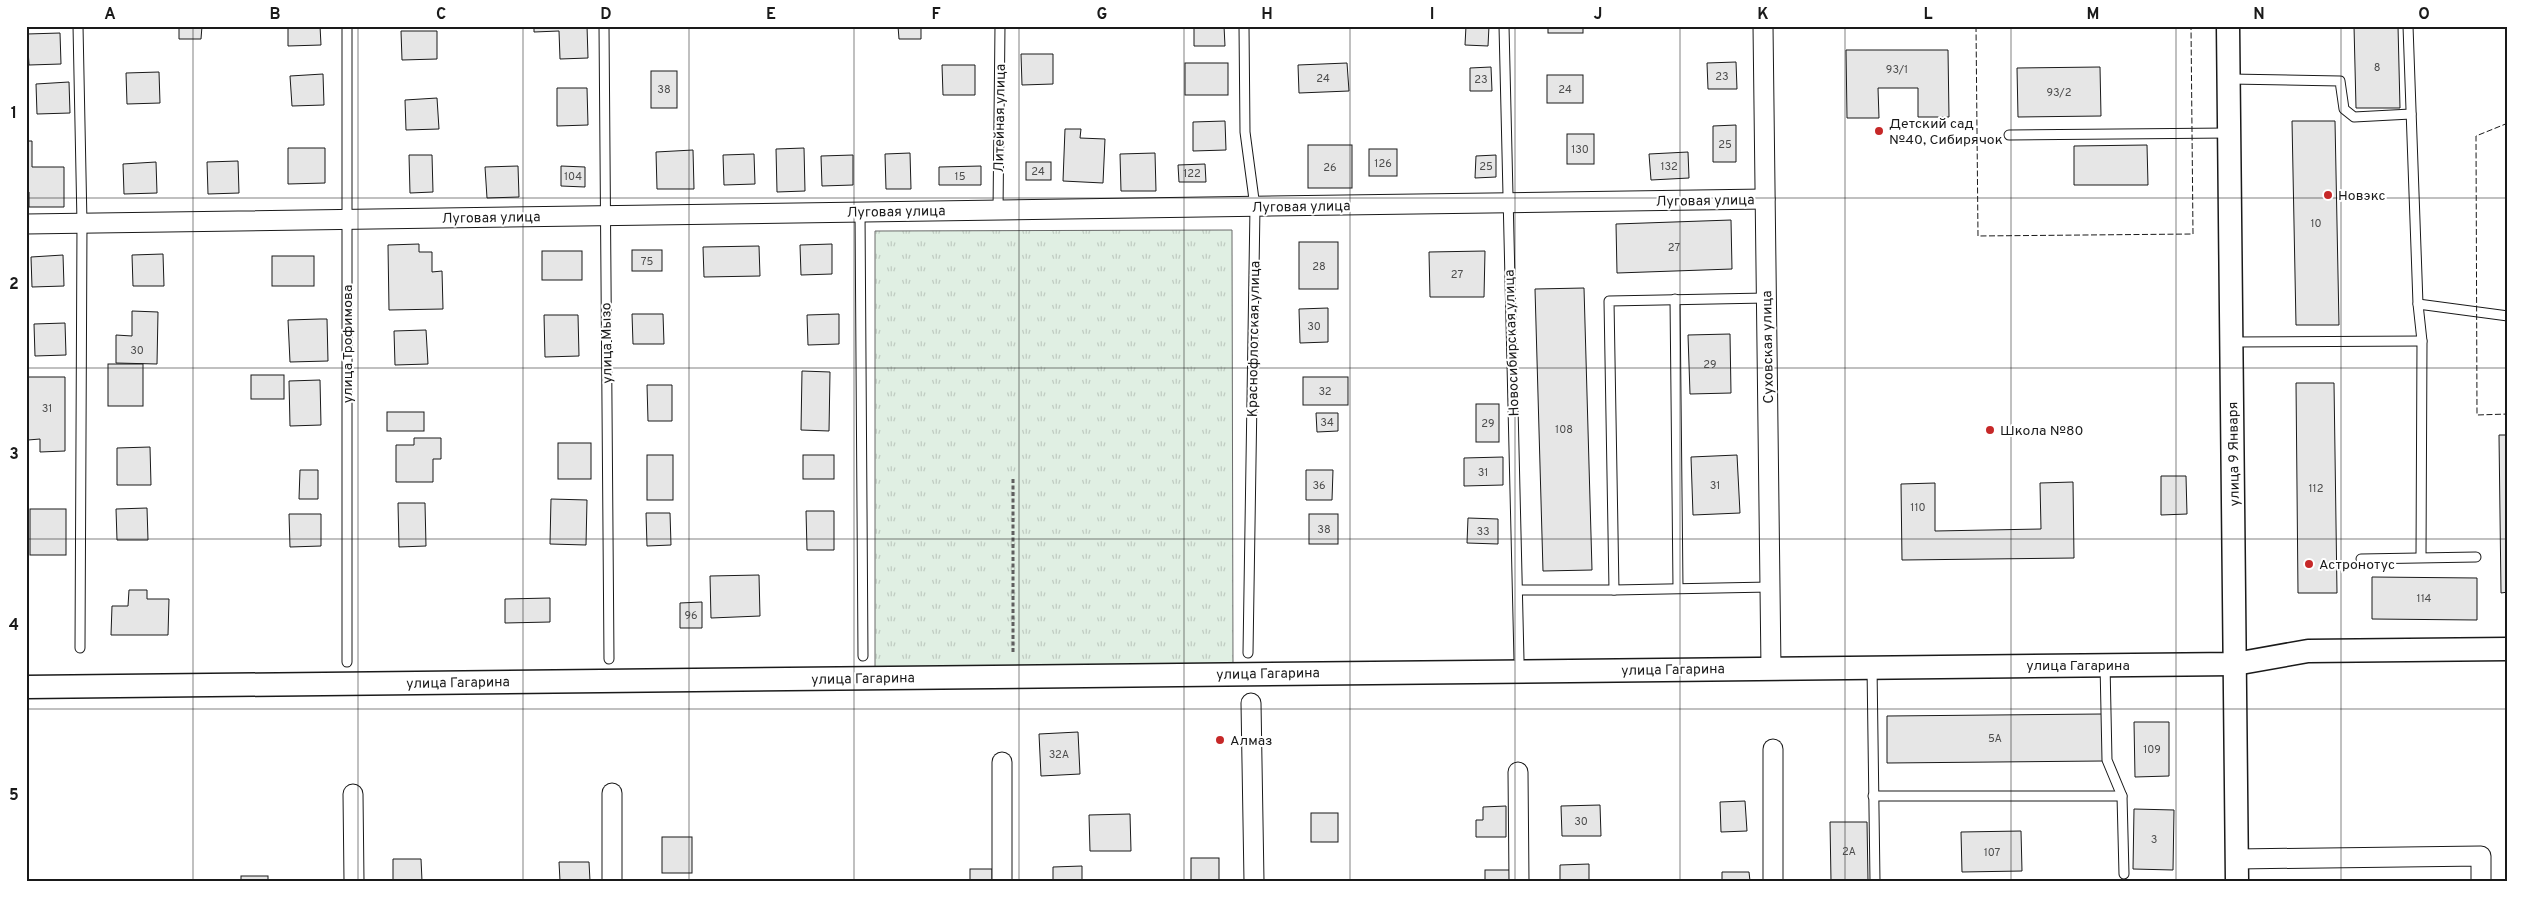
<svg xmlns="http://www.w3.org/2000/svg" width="2534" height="907" font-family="Overpass,sans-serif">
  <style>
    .park { fill: url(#park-tufts); stroke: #6a6a6a }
    .building { fill: #e6e6e6; stroke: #1a1a1a }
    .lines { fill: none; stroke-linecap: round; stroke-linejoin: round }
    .service-casing { stroke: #1a1a1a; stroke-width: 11 }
    .minor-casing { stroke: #1a1a1a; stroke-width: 21 }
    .tertiary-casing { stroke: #1a1a1a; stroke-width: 25 }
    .path { stroke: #5f5f5f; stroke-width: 3; stroke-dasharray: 4 2.5; stroke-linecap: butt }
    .service { stroke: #fff; stroke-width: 9 }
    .minor { stroke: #fff; stroke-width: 19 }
    .tertiary { stroke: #fff; stroke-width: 22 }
    .fence { stroke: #1a1a1a; stroke-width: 1; stroke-dasharray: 6 2.5; stroke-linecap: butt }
    .grid { fill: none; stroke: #1a1a1a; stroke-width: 1; stroke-opacity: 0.55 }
    .poi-dot { fill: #c62828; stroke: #fff; stroke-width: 2 }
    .labels { text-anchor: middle; stroke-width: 4; stroke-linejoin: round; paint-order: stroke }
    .number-label { font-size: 11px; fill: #4d4d4d }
    .street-label { font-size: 14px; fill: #1a1a1a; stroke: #fff }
    .poi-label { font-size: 14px; fill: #1a1a1a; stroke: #fff; text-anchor: start }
    .neatline { fill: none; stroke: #1a1a1a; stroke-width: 2 }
    .grid-label { font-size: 16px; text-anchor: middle; font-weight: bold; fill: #1a1a1a }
  </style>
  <defs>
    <pattern id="park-tufts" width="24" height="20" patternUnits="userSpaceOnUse" patternTransform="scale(1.25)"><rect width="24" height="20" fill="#e0efe3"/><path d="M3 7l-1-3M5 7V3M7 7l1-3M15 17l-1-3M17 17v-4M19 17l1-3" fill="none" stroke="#c0ccc2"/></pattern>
  </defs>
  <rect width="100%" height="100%" fill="#fff"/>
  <!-- park -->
  <polygon class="park" points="1232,230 1233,668 875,668 875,231"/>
  <!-- building -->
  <g class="building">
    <polygon points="179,26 202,26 201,39 179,39"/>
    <polygon points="288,26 320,26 321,45 288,46"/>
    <polygon points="534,26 587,26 588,58 560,59 559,31 534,32"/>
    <polygon points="898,26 921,26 921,39 899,39"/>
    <polygon points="1194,26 1224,26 1225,46 1194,46"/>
    <polygon points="1466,26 1489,26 1488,46 1465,45"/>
    <rect x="1548" y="26" width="35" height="7"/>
    <polygon points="2354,26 2398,26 2400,108 2356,108"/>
    <polygon points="401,31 437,31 437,59 402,60"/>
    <polygon points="60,33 61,64 29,65 27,34"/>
    <polygon points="1846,50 1948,50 1949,117 1918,117 1918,88 1878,88 1879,118 1847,118"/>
    <polygon points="1021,54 1053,54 1053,84 1022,85"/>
    <polygon points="1736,62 1737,89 1708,89 1707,63"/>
    <rect x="1185" y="63" width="43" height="32"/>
    <polygon points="1347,63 1349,91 1299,93 1298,65"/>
    <polygon points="942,65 975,65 975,95 943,95"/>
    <polygon points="1491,67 1492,91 1470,91 1470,68"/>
    <polygon points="2100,67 2101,116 2018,117 2017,68"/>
    <rect x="651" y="71" width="26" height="37"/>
    <polygon points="159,72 160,103 127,104 126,73"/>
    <polygon points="323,74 324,105 292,106 290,76"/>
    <rect x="1547" y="75" width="36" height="28"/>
    <polygon points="69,82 70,113 37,114 36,84"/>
    <polygon points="557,88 587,88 588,125 557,126"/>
    <polygon points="437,98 439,129 406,130 405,100"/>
    <polygon points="1225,121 1226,150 1193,151 1193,122"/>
    <polygon points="2292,121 2335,121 2339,325 2296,325"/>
    <polygon points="1736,125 1736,162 1713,162 1713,126"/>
    <polygon points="1065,129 1081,129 1080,138 1105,139 1103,183 1063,181"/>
    <rect x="1567" y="134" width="27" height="30"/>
    <polygon points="26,141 32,141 32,167 64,167 64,207 29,207 29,192 26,192"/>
    <rect x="1308" y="145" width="44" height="43"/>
    <polygon points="2147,145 2148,185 2074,185 2074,146"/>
    <polygon points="288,148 325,148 325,183 288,184"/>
    <polygon points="804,148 805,191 777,192 776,149"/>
    <rect x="1369" y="149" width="28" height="27"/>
    <polygon points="693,150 694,189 657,189 656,152"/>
    <polygon points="1688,152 1689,178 1651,180 1649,154"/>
    <polygon points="910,153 911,189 886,189 885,154"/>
    <polygon points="1155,153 1156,191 1121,191 1120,154"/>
    <polygon points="754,154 755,184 724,185 723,155"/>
    <polygon points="409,155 432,155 433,192 410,193"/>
    <polygon points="853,155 853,185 822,186 821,156"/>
    <polygon points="1496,155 1496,177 1475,178 1476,156"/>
    <polygon points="238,161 239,193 208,194 207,162"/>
    <polygon points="156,162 157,193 124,194 123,164"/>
    <rect x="1026" y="162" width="25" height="18"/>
    <polygon points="1205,164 1206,182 1179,182 1178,165"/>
    <polygon points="518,166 519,197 487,198 485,167"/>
    <polygon points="561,166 585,167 585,187 561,186"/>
    <polygon points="981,166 981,185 939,185 939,167"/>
    <polygon points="1731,220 1732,269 1617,273 1616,224"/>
    <rect x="1299" y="242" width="39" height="47"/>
    <polygon points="419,244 419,252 432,252 432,272 442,271 443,309 389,310 388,245"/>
    <polygon points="832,244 832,274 801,275 800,245"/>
    <polygon points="759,246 760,276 704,277 703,247"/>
    <rect x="632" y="250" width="30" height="21"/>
    <rect x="542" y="251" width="40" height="29"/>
    <polygon points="1485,251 1484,297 1430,297 1429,252"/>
    <polygon points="163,254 164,286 133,286 132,255"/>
    <polygon points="63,255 64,286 32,287 31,257"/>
    <rect x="272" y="256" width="42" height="30"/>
    <polygon points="1584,288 1592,570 1543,571 1535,289"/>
    <polygon points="1328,308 1328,342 1300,343 1299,309"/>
    <polygon points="132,311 158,312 157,364 116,363 116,335 132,336"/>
    <polygon points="632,314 663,314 664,344 633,344"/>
    <polygon points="839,314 839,344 808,345 807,315"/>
    <polygon points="544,315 578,315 579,356 545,357"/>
    <polygon points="320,319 327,319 328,361 290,362 288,320"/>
    <polygon points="65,323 66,355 35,356 34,324"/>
    <polygon points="426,330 428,364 395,365 394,331"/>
    <polygon points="1730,334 1731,393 1690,394 1688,335"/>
    <rect x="108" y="364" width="35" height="42"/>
    <polygon points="802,371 830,372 829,431 801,430"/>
    <rect x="251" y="375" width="33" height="24"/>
    <polygon points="28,377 65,377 65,451 40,452 40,439 28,440"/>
    <rect x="1303" y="377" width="45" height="28"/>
    <polygon points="320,380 321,425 290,426 289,381"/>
    <polygon points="2296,383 2334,383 2337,593 2298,593"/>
    <polygon points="647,385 672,385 672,421 648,421"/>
    <rect x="1476" y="404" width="23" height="38"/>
    <rect x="387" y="412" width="37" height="19"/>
    <polygon points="1316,413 1338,413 1338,431 1317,432"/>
    <polygon points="2499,435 2508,435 2508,592 2501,593"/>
    <polygon points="414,438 441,438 441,459 433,459 433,482 396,482 396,445 414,445"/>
    <rect x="558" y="443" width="33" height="36"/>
    <polygon points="150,447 151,485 117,485 117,448"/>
    <rect x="647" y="455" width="26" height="45"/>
    <rect x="803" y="455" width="31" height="24"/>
    <polygon points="1737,455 1740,513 1693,515 1691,457"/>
    <polygon points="1503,457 1503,485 1464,486 1464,458"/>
    <polygon points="300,470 318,470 318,499 299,499"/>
    <polygon points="1306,470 1333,470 1332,500 1306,500"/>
    <polygon points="2161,476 2186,476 2187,514 2161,515"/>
    <polygon points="2073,482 2074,558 1902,560 1901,484 1935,483 1935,531 2041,529 2040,483"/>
    <polygon points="551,499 587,500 586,545 550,544"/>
    <polygon points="398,503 425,503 426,546 399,547"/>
    <polygon points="147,508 148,540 117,540 116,509"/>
    <rect x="30" y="509" width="36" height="46"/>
    <polygon points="806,511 834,511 834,550 807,550"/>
    <polygon points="646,513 670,513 671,545 647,546"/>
    <polygon points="289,514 321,514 321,546 290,547"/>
    <rect x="1309" y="514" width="29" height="30"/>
    <polygon points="1468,518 1498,519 1498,544 1467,543"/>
    <polygon points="759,575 760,616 711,618 710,576"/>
    <polygon points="2372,577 2477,578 2477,620 2372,619"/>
    <polygon points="129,590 147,590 147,599 169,599 168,635 111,635 112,606 128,606"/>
    <polygon points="550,598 550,622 505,623 505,599"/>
    <polygon points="702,602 702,628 680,628 680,603"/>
    <polygon points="2102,714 2103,761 1887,763 1887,716"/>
    <polygon points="2134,722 2169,722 2169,776 2135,777"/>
    <polygon points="1078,732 1080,774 1041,776 1039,734"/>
    <polygon points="1745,801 1747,831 1721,832 1720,802"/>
    <polygon points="1600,805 1601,836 1562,836 1561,806"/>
    <polygon points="1506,806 1506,837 1476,837 1476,820 1483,820 1483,807"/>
    <polygon points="2134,809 2174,810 2173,870 2133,869"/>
    <rect x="1311" y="813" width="27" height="29"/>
    <polygon points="1130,814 1131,851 1090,851 1089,815"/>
    <polygon points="1830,822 1867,822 1868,880 1831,881"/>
    <polygon points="2021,831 2022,871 1962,872 1961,832"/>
    <rect x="662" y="837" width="30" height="36"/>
    <rect x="1191" y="858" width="28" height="23"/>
    <polygon points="393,859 421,859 422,881 393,881"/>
    <polygon points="559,862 589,862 590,881 560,881"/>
    <polygon points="1589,864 1589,881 1560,881 1560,865"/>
    <polygon points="1082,866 1082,881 1053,881 1053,867"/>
    <rect x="970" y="869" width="22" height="12"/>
    <rect x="1485" y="870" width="26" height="11"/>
    <polygon points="1722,872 1749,872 1750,881 1722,881"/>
    <rect x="241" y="876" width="27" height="5"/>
  </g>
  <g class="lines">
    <!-- service casing -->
    <g class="service-casing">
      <g id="service">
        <polyline points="78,26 82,223 80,648"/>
        <polyline points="347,26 347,662"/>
        <polyline points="604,26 609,659"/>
        <polyline points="1244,26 1245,132 1255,207 1248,653"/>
        <polyline points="1504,26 1519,660"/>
        <polyline points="2408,26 2418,304 2422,341 2421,557"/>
        <polyline points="2230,79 2340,81 2344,109 2354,117 2411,114"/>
        <polyline points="2009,135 2229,133"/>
        <polyline points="998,210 1000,26"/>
        <polyline points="860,212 863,656"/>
        <polyline points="1766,298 1609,301 1614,590 1770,587"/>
        <polyline points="1675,299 1678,588"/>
        <polyline points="2418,304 2508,316"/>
        <polyline points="2232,342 2422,341"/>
        <polyline points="2361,559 2476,557"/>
        <polyline points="1518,590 1614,590"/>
        <polyline points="2105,664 2107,760 2122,796 2124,874"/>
        <polyline points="1872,667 1875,881"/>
        <polyline points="1873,796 2122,796"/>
      </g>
    </g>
    <!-- minor casing -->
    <g class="minor-casing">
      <g id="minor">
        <polyline points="1763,26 1771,668"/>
        <polyline points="26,224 1765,199"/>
        <polyline points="1251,703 1254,881"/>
        <polyline points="1773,749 1773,881"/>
        <polyline points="1002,762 1002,881"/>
        <polyline points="1518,772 1519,881"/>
        <polyline points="353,794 354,881"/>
        <polyline points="2237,859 2481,856 2481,881"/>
        <polyline points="612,881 612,793"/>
      </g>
    </g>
    <!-- tertiary casing -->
    <g class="tertiary-casing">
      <g id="tertiary">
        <polyline points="2228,26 2237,881"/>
        <polyline points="26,687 2235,664 2308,651 2508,649"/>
      </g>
    </g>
    <!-- path -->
    <polyline class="path" points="1013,479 1013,653"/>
    <!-- service -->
    <use href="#service" class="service"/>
    <!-- minor -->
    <use href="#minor" class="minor"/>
    <!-- tertiary -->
    <use href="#tertiary" class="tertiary"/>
    <!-- fence -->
    <g class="fence">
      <polyline points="1976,26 1978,236 2193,234 2191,26"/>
      <polyline points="2508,123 2476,136 2477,415 2508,414"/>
    </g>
  </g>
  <!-- grid -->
  <path class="grid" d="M193,26V881M358,26V881M523,26V881M689,26V881M854,26V881M1019,26V881M1184,26V881M1350,26V881M1515,26V881M1680,26V881M1845,26V881M2011,26V881M2176,26V881M2341,26V881M26,198H2508M26,368H2508M26,539H2508M26,709H2508"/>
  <!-- markers -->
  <g class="poi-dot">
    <circle cx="1879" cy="131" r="5"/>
    <circle cx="2328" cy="195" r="5"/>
    <circle cx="1990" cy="430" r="5"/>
    <circle cx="2309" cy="564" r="5"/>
    <circle cx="1220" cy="740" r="5"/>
  </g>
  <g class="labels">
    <!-- number labels -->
    <g class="number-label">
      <text x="2377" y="71">8</text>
      <text x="1897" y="73">93/1</text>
      <text x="1722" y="80">23</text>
      <text x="1323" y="82">24</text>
      <text x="1481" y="83">23</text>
      <text x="664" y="93">38</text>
      <text x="1565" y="93">24</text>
      <text x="2059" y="96">93/2</text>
      <text x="1725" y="148">25</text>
      <text x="1580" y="153">130</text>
      <text x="1383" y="167">126</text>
      <text x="1486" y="170">25</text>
      <text x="1669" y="170">132</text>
      <text x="1330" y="171">26</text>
      <text x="1038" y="175">24</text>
      <text x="1192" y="177">122</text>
      <text x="573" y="180">104</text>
      <text x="960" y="180">15</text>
      <text x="2316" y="227">10</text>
      <text x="1674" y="251">27</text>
      <text x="647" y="265">75</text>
      <text x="1319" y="270">28</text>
      <text x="1457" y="278">27</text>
      <text x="1314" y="330">30</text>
      <text x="137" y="354">30</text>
      <text x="1710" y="368">29</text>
      <text x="1325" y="395">32</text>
      <text x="47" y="412">31</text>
      <text x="1327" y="426">34</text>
      <text x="1488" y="427">29</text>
      <text x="1564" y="433">108</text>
      <text x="1483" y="476">31</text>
      <text x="1319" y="489">36</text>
      <text x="1715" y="489">31</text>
      <text x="2316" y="492">112</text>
      <text x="1918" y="511">110</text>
      <text x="1324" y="533">38</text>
      <text x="1483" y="535">33</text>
      <text x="2424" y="602">114</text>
      <text x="691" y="619">96</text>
      <text x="1995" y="742">5А</text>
      <text x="2152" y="753">109</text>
      <text x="1059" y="758">32А</text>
      <text x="1581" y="825">30</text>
      <text x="2154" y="843">3</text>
      <text x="1849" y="855">2А</text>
      <text x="1992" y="856">107</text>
    </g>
    <!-- street labels -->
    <g class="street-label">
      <text transform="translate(999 118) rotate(-89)" y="5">Литейная улица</text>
      <text transform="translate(1705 200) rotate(-1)" y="5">Луговая улица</text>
      <text transform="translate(1301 206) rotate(-1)" y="5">Луговая улица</text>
      <text transform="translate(896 211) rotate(-1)" y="5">Луговая улица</text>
      <text transform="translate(491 217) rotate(-1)" y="5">Луговая улица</text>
      <text transform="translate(1253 339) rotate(-89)" y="5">Краснофлотская улица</text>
      <text transform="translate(606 343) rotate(-91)" y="5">улица Мызо</text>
      <text transform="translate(1511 343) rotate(-92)" y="5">Новосибирская улица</text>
      <text transform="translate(347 344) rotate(-90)" y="5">улица Трофимова</text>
      <text transform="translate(1767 347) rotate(-91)" y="5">Суховская улица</text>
      <text transform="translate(2233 454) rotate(-91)" y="5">улица 9 Января</text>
      <text x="2078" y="670">улица Гагарина</text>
      <text transform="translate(1673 669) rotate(-1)" y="5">улица Гагарина</text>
      <text transform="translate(1268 673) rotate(-1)" y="5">улица Гагарина</text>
      <text transform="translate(863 678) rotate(-1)" y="5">улица Гагарина</text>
      <text transform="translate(458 682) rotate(-1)" y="5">улица Гагарина</text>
    </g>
    <!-- poi labels -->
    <g class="poi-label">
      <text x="1889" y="128">Детский сад<tspan x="1889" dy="16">№40, Сибирячок</tspan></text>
      <text x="2338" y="200">Новэкс</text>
      <text x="2000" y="435">Школа №80</text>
      <text x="2319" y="569">Астронотус</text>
      <text x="1230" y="745">Алмаз</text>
    </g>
  </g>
  <!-- border -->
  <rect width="2534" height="907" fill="none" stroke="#ffffff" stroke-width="55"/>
  <rect x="28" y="28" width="2478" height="852" class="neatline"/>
  <g class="grid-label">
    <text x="110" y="19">A</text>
    <text x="275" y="19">B</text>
    <text x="441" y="19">C</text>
    <text x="606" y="19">D</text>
    <text x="771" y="19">E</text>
    <text x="936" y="19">F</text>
    <text x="1102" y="19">G</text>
    <text x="1267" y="19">H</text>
    <text x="1432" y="19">I</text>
    <text x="1598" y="19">J</text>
    <text x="1763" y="19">K</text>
    <text x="1928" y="19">L</text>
    <text x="2093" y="19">M</text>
    <text x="2259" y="19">N</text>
    <text x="2424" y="19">O</text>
    <text x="14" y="118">1</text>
    <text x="14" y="289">2</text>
    <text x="14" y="459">3</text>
    <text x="14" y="630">4</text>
    <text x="14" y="800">5</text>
  </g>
</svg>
